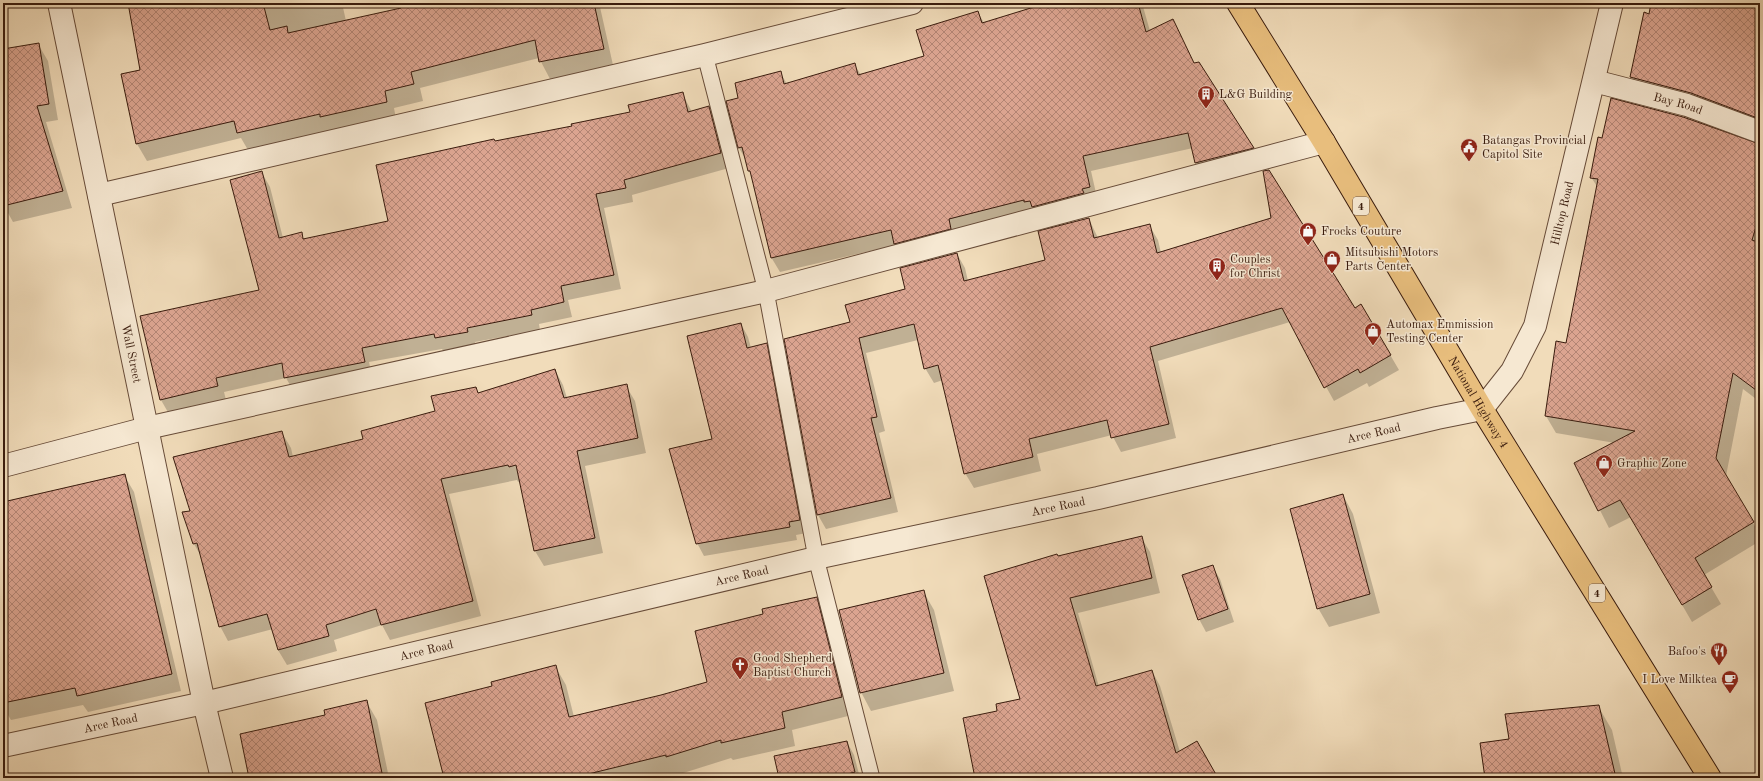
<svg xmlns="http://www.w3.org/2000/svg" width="1763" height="781" font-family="'Old Standard TT',serif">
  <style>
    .shadow { fill: #0003 }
    .building { fill: url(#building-cross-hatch); stroke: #391b0d }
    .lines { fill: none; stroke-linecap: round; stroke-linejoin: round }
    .service-casing { stroke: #674b38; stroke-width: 17 }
    .minor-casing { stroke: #674b38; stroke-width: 24 }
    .tertiary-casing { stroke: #674b38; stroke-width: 24 }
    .primary-casing { stroke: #391b0d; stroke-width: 24 }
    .service { stroke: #f6e8d2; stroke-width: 15 }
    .minor { stroke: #f6e8d2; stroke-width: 22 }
    .tertiary { stroke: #f6e8d2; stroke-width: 22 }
    .primary { stroke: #e8be7d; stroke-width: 22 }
    .labels { text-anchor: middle; stroke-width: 3; stroke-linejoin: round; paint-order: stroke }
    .shield { fill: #f6e8d2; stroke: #725848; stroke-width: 1 }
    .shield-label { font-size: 11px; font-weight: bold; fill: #391b0d }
    .poi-label { font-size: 12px; fill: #391b0d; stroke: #f6e8d2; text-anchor: start }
    .street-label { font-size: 12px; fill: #391b0d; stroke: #f6e8d2 }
  </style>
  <defs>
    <pattern id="building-cross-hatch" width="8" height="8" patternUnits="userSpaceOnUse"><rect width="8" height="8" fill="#dba490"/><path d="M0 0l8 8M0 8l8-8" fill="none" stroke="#b38574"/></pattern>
  </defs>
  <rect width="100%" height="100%" fill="#f1dcba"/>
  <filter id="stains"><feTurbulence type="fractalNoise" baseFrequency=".005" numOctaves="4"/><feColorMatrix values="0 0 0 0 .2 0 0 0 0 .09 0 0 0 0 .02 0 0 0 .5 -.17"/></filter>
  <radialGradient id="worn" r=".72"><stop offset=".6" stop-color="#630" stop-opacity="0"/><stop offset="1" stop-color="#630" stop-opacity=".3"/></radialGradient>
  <!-- shadow -->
  <g class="shadow">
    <polygon points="129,3 342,3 346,21 403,9 406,6 405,3 617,3 600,7 613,65 550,79 539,58 420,88 423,101 394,108 396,119 248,150 241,138 147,161 137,144 122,75 141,71"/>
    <polygon points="1051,3 1142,3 1150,31 1173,21 1195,64 1198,63 1262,163 1205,178 1196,163 1193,148 1091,171 1098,202 896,245 780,272 771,257 753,177 749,171 746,160 739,148 728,102 740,99 780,72 787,84 854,64 861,75 925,57 978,12 984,23"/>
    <polygon points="1652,3 1760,3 1760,132 1641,94 1631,77 1650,15"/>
    <polygon points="3,26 8,49 38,44 48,61 58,120 46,122 72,208 13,222 3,204"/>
    <polygon points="682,93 692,112 708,107 717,121 729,168 632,195 633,202 604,208 621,289 568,300 572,317 539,324 540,330 475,342 476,346 444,352 442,349 369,362 372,377 294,392 286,378 224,392 226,400 169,414 161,400 260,291 262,173 270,187 283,238 301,234 304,239 390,222 495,142 573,127 631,112"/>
    <polygon points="1760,145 1760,402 1743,389 1726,476 1760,535 1760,541 1704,575 1721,604 1692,622 1631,517 1609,528 1576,463 1615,443 1556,433 1546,416 1566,344 1598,188 1591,177"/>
    <polygon points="1089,219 1098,238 1149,225 1158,240 1161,253 1354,309 1361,305 1399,370 1369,387 1367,383 1334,401 1290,322 1158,361 1176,438 1121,452 1112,435 1037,454 1041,471 974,488 965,473 943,380 934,383 925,368 918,340 866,353 885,431 879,433 898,512 826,529 818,515 785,340 851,323 907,290 957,254 965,268 968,281 1046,261"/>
    <polygon points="741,324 748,337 751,348 766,344 774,357 807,533 796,535 797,540 704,556 697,543 713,440"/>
    <polygon points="555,370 563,385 567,398 626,386 635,401 646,453 585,466 603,553 544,566 535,551 520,481 518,482 517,480 449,494 481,616 390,640 382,625 334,640 337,651 287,665 278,650 273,629 228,641 220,626 202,558 194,544 192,512 282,433 291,448 293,457 365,440 436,412 476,388 479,394"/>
    <polygon points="124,475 134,492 181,691 88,712 83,705 11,720 5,710 3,711 3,504"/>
    <polygon points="1343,495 1353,514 1380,613 1329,627 1318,608"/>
    <polygon points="1141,537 1150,552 1160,593 1078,613 1099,687 1152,671 1160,686 1180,752 1217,778 976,778 998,712 1021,700 1058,557"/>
    <polygon points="1212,566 1220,579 1234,622 1206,632 1199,619"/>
    <polygon points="923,591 934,610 954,691 871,711 861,692"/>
    <polygon points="816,598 827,616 852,715 792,730 795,746 733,760 731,758 677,775 658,778 445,778 493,687 555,666 566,685 574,717 661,696 708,683 764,615"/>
    <polygon points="366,701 377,720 389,778 250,778 326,716"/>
    <polygon points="1598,706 1612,730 1623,778 1486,778 1510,740"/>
    <polygon points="847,742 854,755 860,778 780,778"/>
  </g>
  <!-- building -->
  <g class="building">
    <polygon points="128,3 263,3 270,30 287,26 288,33 401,8 401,6 415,3 594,3 604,49 539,62 535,40 411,72 414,84 385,91 387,102 320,117 320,114 237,133 234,121 136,144 121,74 140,70"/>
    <polygon points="1047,3 1138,3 1146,32 1173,19 1194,63 1199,62 1254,148 1195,163 1188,133 1083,156 1090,187 1082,189 1084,193 1032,207 1030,201 1024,202 1024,200 949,219 951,229 894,244 891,230 771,258 750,171 748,171 742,147 738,148 726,101 738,98 735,83 781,71 784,84 855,63 858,75 924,56 916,30 978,11 982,23"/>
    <polygon points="1651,3 1760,3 1760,119 1691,93 1630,77 1644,12 1649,14"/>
    <polygon points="39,43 49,104 37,106 63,191 3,206 3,49"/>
    <polygon points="683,92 688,112 709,106 721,153 624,180 626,188 596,194 614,275 561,286 564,302 531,310 532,315 467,328 468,332 435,338 434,334 362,348 365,362 284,378 282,363 216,378 218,386 160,400 140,316 259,290 230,180 262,171 279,238 302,232 303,239 388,221 376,165 494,139 495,141 572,126 571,124 630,112 628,105"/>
    <polygon points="1611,98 1683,117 1760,144 1760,214 1752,240 1760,243 1760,393 1733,373 1716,458 1754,522 1695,558 1712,587 1682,605 1620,500 1598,511 1574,463 1635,431 1545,416 1556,341 1566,343 1598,179 1590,178 1598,137 1602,138"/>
    <polygon points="1269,170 1355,308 1361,304 1391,355 1360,373 1358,369 1324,388 1282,308 1150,347 1169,424 1111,438 1107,420 1029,439 1033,457 964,474 938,365 924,369 914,324 859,338 877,417 871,418 891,498 817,515 784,339 850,322 845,305 905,289 900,268 957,253 964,281 1045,260 1038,231 1089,218 1094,238 1150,224 1157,253 1271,218 1263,171"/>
    <polygon points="741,323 747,348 767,343 800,520 789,522 790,527 696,544 669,449 712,439 687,336"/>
    <polygon points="555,369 564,398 627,384 638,438 577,451 595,538 534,551 516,465 509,467 508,465 441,479 473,601 381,625 376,609 326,625 329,636 278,650 267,614 219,627 197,543 193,544 182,512 190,511 173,457 282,431 289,457 363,439 361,431 435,411 431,396 476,387 478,393"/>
    <polygon points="125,474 172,674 77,696 75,688 3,703 3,502"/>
    <polygon points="1343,494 1370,594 1317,609 1290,509"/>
    <polygon points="1142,536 1152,578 1070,598 1096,686 1152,670 1176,753 1197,741 1218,778 975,778 963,718 997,711 996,704 1020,699 984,576 1057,554 1058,556"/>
    <polygon points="1213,565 1228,609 1198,620 1182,575"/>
    <polygon points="924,590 944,673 860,693 839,610"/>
    <polygon points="817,597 842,697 782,712 785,728 721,743 721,740 666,757 666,755 572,778 444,778 425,703 492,686 491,682 556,665 569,717 661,695 707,682 695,631 763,614 762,609"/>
    <polygon points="367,700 383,778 249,778 240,734 325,715 324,710"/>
    <polygon points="1599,705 1616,778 1485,778 1480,743 1509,739 1505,714"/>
    <polygon points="847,741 855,772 832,778 779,778 774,756"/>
  </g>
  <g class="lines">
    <!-- service casing -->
    <g class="service-casing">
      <polyline id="service" points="705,55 766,291 816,558 872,778"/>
    </g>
    <!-- minor casing -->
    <g class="minor-casing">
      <g id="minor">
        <path id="s1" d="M59,3L204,703L222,778"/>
        <path id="s2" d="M1594,81L1687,105L1760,132"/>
        <polyline points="99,195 705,55 912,3"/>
        <polyline points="3,466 147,428 766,291 1324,142"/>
        <path id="s3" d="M3,746L204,703L816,558L1098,498L1437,418L1482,409"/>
      </g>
    </g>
    <!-- tertiary casing -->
    <g class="tertiary-casing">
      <g id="tertiary">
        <path id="s4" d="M1482,409L1512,371L1535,326L1612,3"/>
      </g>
    </g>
    <!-- primary casing -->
    <g class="primary-casing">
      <g id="primary">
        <path id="s5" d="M1238,3L1324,142L1482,409L1710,778"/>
      </g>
    </g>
    <!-- service -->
    <use href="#service" class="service"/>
    <!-- minor -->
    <use href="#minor" class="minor"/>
    <!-- tertiary -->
    <use href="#tertiary" class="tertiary"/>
    <!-- primary -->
    <use href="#primary" class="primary"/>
  </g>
  <!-- icons -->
  <defs>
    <g id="building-pin" transform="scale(0.9)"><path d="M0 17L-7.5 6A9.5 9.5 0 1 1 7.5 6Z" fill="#8f2418" stroke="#f6e8d2"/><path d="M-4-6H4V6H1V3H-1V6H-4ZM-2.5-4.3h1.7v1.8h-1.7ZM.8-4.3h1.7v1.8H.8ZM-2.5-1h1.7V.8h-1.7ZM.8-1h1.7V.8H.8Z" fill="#fff"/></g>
    <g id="civic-pin" transform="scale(0.9)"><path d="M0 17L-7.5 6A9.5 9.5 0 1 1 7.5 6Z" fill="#8f2418" stroke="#f6e8d2"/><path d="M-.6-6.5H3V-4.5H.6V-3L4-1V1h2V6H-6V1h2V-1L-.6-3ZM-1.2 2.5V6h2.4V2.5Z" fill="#fff"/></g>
    <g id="shop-pin" transform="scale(0.9)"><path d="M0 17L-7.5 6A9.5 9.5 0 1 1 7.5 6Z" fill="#8f2418" stroke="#f6e8d2"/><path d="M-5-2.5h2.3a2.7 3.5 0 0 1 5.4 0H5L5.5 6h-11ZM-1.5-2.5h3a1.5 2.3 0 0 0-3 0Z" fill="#fff"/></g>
    <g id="restaurant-pin" transform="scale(0.9)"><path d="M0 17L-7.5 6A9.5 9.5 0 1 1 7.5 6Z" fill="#8f2418" stroke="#f6e8d2"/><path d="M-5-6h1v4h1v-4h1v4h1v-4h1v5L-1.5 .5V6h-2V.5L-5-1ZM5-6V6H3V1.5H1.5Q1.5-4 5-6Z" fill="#fff"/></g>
    <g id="church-pin" transform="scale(0.9)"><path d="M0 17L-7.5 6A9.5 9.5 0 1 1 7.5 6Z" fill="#8f2418" stroke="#f6e8d2"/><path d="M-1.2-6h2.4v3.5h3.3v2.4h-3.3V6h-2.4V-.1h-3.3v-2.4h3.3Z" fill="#fff"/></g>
    <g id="cafe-pin" transform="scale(0.9)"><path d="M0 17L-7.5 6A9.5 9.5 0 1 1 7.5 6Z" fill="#8f2418" stroke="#f6e8d2"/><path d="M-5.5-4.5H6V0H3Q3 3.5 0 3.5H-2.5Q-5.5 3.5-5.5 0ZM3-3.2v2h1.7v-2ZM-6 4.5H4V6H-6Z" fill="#fff"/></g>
  </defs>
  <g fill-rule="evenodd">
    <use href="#building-pin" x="1206" y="94"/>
    <use href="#civic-pin" x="1469" y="147"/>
    <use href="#shop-pin" x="1308" y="231"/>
    <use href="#shop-pin" x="1332" y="259"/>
    <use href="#building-pin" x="1217" y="266"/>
    <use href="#shop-pin" x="1373" y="331"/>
    <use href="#shop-pin" x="1604" y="463"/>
    <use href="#restaurant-pin" x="1719" y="651"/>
    <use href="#church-pin" x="740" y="665"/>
    <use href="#cafe-pin" x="1730" y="679"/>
  </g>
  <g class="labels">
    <!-- shield labels -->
    <g class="shield">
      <rect x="1353" y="197" width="16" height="18" rx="3"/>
      <rect x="1589" y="584" width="16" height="18" rx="3"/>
    </g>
    <g class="shield-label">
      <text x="1361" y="210">4</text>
      <text x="1597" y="597">4</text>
    </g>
    <!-- poi labels -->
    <g class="poi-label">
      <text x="1219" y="98">L&amp;G Building</text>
      <text x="1482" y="144">Batangas Provincial<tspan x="1482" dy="14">Capitol Site</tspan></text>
      <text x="1321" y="235">Frocks Couture</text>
      <text x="1345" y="256">Mitsubishi Motors<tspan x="1345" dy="14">Parts Center</tspan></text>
      <text x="1230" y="263">Couples<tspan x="1230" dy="14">for Christ</tspan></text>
      <text x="1386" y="328">Automax Emmission<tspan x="1386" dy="14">Testing Center</tspan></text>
      <text x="1617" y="467">Graphic Zone</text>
      <text x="1706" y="655" text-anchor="end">Bafoo's</text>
      <text x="753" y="662">Good Shepherd<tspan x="753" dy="14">Baptist Church</tspan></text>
      <text x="1717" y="683" text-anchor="end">I Love Milktea</text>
    </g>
    <!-- street labels -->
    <g class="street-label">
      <text dy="4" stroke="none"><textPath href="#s2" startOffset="87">Bay Road</textPath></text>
      <text dy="4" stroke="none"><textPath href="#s4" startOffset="215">Hilltop Road</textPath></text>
      <text dy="4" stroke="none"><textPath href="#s1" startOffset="358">Wall Street</textPath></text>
      <text dy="4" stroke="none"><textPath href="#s5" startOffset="466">National Highway 4</textPath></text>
      <text dy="4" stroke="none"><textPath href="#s3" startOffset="1406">Arce Road</textPath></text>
      <text dy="4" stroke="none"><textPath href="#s3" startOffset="1082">Arce Road</textPath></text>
      <text dy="4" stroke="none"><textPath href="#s3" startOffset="758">Arce Road</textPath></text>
      <text dy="4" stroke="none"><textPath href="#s3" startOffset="434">Arce Road</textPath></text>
      <text dy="4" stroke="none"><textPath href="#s3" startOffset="110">Arce Road</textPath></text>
    </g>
  </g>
  <!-- margin -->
  <rect width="1763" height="781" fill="none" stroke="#f1dcba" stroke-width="16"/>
  <rect x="4" y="4" width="1755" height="773" fill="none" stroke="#391b0d" stroke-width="2"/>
  <rect x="8" y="8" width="1747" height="765" fill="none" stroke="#391b0d"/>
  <rect width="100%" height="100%" filter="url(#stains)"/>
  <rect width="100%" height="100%" fill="url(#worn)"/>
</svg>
